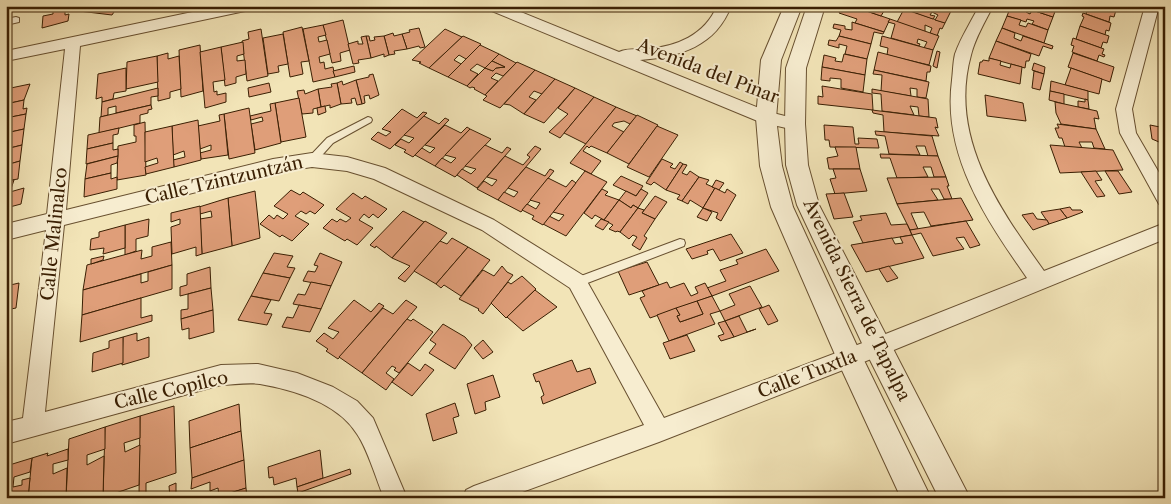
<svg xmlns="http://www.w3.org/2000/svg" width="1171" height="504" font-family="'Libre Caslon Text',serif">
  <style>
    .building { fill: #df9e79; stroke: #3a1f03 }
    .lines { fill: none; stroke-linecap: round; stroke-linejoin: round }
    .service-casing { stroke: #685030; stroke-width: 2 }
    .minor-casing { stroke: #685030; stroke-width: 2 }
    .tertiary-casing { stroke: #685030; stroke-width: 2 }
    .service { fill: #f7edd0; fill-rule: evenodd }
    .minor { fill: #f7edd0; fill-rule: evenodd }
    .tertiary { fill: #f7edd0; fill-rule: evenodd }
    .labels { text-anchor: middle; stroke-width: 4; stroke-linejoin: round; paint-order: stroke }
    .street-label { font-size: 18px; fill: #3a1f03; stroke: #f7edd0 }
  </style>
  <rect width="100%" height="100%" fill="#f2e4b7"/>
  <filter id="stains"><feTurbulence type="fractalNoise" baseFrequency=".004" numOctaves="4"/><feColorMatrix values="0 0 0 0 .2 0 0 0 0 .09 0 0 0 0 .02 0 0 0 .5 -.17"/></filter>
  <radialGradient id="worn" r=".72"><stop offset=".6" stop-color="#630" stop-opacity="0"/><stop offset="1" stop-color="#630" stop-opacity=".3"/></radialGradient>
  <!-- building -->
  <g class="building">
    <polygon points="65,6 65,15 69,14 68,21 42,28 43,16 53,14 53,9"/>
    <polygon points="83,6 118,6 112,15 79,11"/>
    <polygon points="843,6 852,6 890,19 884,32 855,23 857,19 839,13"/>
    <polygon points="852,6 897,6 895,9 887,6 881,16"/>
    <polygon points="897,6 945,23 942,29 940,28 937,36 930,33 932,28 925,25 925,32 897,22 903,11 896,9"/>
    <polygon points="906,6 938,6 951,11 945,23 935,20 938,15 932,12 930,15 935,16 933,19 904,9"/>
    <polygon points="1011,6 1020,6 1025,8 1026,12 1030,14 1032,10 1053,17 1048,30 1032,24 1034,21 1027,19 1026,22 1007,16"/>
    <polygon points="1020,6 1057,6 1053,17"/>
    <polygon points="1088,6 1104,6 1116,10 1114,17 1110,16 1109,22 1086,14"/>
    <polygon points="1083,13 1111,23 1109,31 1106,30 1105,35 1080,26 1084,17 1082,16"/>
    <polygon points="1007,16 1021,20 1019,25 1026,27 1028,23 1048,30 1044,43 1002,28"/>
    <polygon points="890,19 939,36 933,50 924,48 927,42 918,39 917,43 920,44 919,46 891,38 895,24 888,22"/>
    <polygon points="343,20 350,50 340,53 341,61 332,63 323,25"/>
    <polygon points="852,22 855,23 884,32 883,34 874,32 871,44 839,36 841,30 833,28 834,24 845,26 845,29 852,30"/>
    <polygon points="323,25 326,35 318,37 319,42 327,40 330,54 319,57 320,63 324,62 325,69 333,67 335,77 313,82 303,29"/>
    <polygon points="1080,26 1109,36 1107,43 1103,42 1101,48 1076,39"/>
    <polygon points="302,27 309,61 301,62 303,74 290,77 283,32"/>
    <polygon points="419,28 425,47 420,48 419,46 407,49 402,34 410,32 409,30"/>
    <polygon points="1002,28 1015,33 1014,38 1021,41 1023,36 1053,46 1052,49 1043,46 1039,56 996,41"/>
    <polygon points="261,29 268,76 247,81 242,41 249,39 248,32"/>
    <polygon points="445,29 462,37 429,68 419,63 421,62 412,60"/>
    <polygon points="393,33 394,36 402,34 407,49 394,51 395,54 389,55 384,36"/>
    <polygon points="283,34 288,64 278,66 279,72 268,74 263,38"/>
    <polygon points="366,36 369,36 370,41 375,40 374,37 384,36 389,55 384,57 384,54 371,58"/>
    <polygon points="366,36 371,58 358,60 359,63 353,64 348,44 358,41 358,44 363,44 361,37"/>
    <polygon points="463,36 481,44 466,59 459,55 454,60 461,64 448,77 429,68"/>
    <polygon points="839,36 871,44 867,59 845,54 847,46 839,44 839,48 828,45 829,40 836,41"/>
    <polygon points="882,36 933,50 929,65 887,55 888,48 880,46"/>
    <polygon points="1073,38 1104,49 1102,54 1105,55 1104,57 1099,55 1097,61 1072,52 1074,46 1071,45"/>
    <polygon points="996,41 1031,54 1029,61 1026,61 1025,68 989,58"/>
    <polygon points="243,42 244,54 237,56 237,61 245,60 246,74 236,77 236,83 225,86 221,47"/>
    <polygon points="200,45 203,91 181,97 179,50"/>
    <polygon points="480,45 499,54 485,68 477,64 470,70 478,74 467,86 448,77"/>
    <polygon points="221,47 225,80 213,82 214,92 217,91 217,95 226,93 226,102 205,108 200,52"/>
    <polygon points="937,51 940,52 937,68 933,66"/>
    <polygon points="878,52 931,66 930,72 927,72 926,81 874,70"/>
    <polygon points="168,53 168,59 179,56 181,89 170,92 170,98 158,101 157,56"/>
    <polygon points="1073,53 1114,67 1110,82 1068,67"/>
    <polygon points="499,54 516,63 503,76 496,73 491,78 498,81 485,95 474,89 475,88 472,87 470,88 467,86 485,68 493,71 496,68 505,67 492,61"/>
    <polygon points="844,54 867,59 865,75 822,67 824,55 836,58 835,61 842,62"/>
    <polygon points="157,56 158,82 126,89 127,62"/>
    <polygon points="989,58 1001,61 1000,65 1010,68 1011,64 1022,67 1020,84 978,74 980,62 982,62 983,60 989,61"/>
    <polygon points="492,61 505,67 496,68 493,71 485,68"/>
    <polygon points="517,62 535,70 500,108 483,100 487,96 485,95"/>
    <polygon points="1034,63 1045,67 1044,74 1032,70"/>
    <polygon points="354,66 355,72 335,77 333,71"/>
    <polygon points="822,67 865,75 863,92 841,88 841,79 830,78 830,81 821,80"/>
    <polygon points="126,68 126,91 114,93 113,99 102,102 102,97 96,99 98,74"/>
    <polygon points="1071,68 1102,79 1099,94 1065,85"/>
    <polygon points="535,70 555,79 542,94 534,91 529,97 536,100 524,114 510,105 504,104"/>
    <polygon points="874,70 929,82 926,98 917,97 917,89 910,88 911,96 881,91 882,75 873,74"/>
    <polygon points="1034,71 1044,74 1040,90 1032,88"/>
    <polygon points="373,74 379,95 370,99 369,95 364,96 365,103 362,104 356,80 369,77 369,75"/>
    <polygon points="555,79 575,88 544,123 524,114"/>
    <polygon points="356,80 362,104 357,105 355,98 351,99 352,103 341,104 337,83 342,81 343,85"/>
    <polygon points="1051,81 1088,91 1088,100 1050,91"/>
    <polygon points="269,83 271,92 249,97 248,88"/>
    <polygon points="337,83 341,104 330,108 330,105 321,107 318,89 332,87 331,84"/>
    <polygon points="30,84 24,100 6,104 6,89"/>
    <polygon points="822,86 872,94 873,110 818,104 818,96 823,97"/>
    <polygon points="158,88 158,96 151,97 151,105 116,113 116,106 108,108 108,115 101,117 102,102"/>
    <polygon points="575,88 594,97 560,138 549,132 568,114 558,108"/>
    <polygon points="318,89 321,107 313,109 313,113 302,114 297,91 304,90 305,94"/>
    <polygon points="872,89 928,99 929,117 919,116 918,107 910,106 914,115 882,111 881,94 872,93"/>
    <polygon points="1050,91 1064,94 1064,104 1049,100"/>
    <polygon points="985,95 1023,103 1026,121 987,116"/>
    <polygon points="594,97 616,107 586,144 564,133"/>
    <polygon points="299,98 306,137 281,142 275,103"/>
    <polygon points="1085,99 1088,100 1089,109 1078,107 1078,101 1085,102"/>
    <polygon points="24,100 23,109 27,108 26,114 6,118 6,104"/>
    <polygon points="1055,102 1097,111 1099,119 1094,118 1096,129 1061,124 1056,113"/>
    <polygon points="275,103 281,143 255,150 251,124 263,121 262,117 251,120 250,116 271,111 270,104"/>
    <polygon points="151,105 152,109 148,110 148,113 140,115 140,123 99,133 100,117"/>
    <polygon points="325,106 326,112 318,115 317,108"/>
    <polygon points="616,107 637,116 630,124 624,121 614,123 612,126 624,132 607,153 591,146 589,148 587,146 583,151 601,161 591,174 570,163"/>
    <polygon points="249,108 255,153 229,159 224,114"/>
    <polygon points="402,109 417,118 423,112 427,113 390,149 371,139 378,132 386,136 391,132 382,129"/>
    <polygon points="872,110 936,118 938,128 935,127 939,136 884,132 883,115 873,113"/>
    <polygon points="26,114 24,129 6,133 6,118"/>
    <polygon points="224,114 228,155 201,159 200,153 211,150 211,145 200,149 198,126 220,121 219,115"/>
    <polygon points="637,115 658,125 629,164 607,153"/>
    <polygon points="424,116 439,124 445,118 449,120 413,157 404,152 406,150 395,145 401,139 409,143 414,138 404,135"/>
    <polygon points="198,120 201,160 174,167 173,160 185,157 184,151 173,155 172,126"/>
    <polygon points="145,122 146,175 117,180 118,146 136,142 136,136 134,136 134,125"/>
    <polygon points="1057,124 1096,129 1105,149 1094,148 1092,142 1079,142 1082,148 1065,147 1062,138 1059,138 1055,128 1059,128"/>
    <polygon points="445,125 461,133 467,127 470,129 435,166 415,155 422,148 430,153 435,148 425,145"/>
    <polygon points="824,125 853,127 855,144 859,144 858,138 877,139 879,148 830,147 829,140 825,140"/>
    <polygon points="1150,125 1165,128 1165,142 1159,142 1152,139"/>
    <polygon points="172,126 174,167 146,174 145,167 158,163 157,158 145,162 145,132"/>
    <polygon points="657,126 678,135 649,177 627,167"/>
    <polygon points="119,128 118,134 113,135 113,143 87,149 88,135"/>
    <polygon points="24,129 22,145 6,149 6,133"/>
    <polygon points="470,129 491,139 455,177 435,166 442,158 451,163 456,158 445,155"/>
    <polygon points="875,131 932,136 938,156 928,156 925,146 916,146 920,155 889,154 885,136 876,135"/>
    <polygon points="113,143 113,150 118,149 118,156 86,164 87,149"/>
    <polygon points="22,145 20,161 6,165 6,149"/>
    <polygon points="485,145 502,153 507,147 511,149 477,188 457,175 462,169 471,174 476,169 465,166"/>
    <polygon points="1050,145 1113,150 1123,170 1060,173"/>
    <polygon points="535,146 541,149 498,200 477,189 484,181 492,186 497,180 487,177 505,156 523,165 530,157 527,155"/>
    <polygon points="835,147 856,147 860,169 829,169 827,158 838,156"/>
    <polygon points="880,154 938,156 946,177 934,177 931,167 923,167 928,177 897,178 890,158 881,158"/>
    <polygon points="118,156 117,163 111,165 111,173 85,179 87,164"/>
    <polygon points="662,159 673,164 670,167 675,169 680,162 683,164 666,190 654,182 651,185 646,183"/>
    <polygon points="20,161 18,179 6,181 6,165"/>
    <polygon points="683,164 687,165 682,173 687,175 690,171 699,177 682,201 677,199 680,195 666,190"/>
    <polygon points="526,167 545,176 550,169 554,171 521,212 498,200 504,192 514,197 518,192 508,188"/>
    <polygon points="833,169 860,169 867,191 835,194 830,179 836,178"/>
    <polygon points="585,171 607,182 566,236 543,224 549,216 559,221 564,215 553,212"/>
    <polygon points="1096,171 1102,180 1095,181 1105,196 1097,197 1081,172"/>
    <polygon points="1105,171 1118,171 1132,192 1119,194"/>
    <polygon points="111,173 111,179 117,177 117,189 84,197 85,179"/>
    <polygon points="621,176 643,186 636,196 613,185"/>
    <polygon points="699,177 709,180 706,184 715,188 703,208 690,200 688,204 682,201"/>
    <polygon points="946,177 949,186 947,186 952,199 944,199 939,189 931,189 938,200 897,204 887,178"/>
    <polygon points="548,178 566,187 572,180 576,183 543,225 532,219 534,216 522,210 527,204 536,209 540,203 530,200"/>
    <polygon points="14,180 10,192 24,188 21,204 6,208 6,181"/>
    <polygon points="716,180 724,183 719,190 712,187"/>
    <polygon points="715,188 725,193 727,189 736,195 721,221 716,218 718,213 703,208"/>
    <polygon points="602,189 608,192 605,195 619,200 604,220 595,215 592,219 584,213"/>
    <polygon points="641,189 648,193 638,208 633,205 631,208 619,200 626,191 636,196"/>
    <polygon points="291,190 300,195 303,192 324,205 315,214 310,211 306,214 301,211 295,216 309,224 292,241 282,235 280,237 260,224 269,215 274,219 277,215 283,219 288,214 274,206"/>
    <polygon points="255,191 260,238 232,246 228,198"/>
    <polygon points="353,193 362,199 365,196 387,209 378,218 373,214 369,218 364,214 359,220 373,228 357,245 347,239 345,241 323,228 332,219 337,222 340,219 346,222 351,218 336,209"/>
    <polygon points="844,193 853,217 834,219 826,194"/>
    <polygon points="655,196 667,202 655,219 642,213"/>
    <polygon points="228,198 232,246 202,254 200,219 212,217 211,211 200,214 199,207"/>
    <polygon points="961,198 973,220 931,226 924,212 911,213 918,229 910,230 897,204"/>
    <polygon points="619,200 631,208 633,205 638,208 620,232 617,231 616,232 609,229 613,225 604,220"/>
    <polygon points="200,206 202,254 196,256 196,247 172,254 171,227 180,224 180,219 171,222 171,213"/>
    <polygon points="1070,207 1072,210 1081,210 1083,212 1067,218 1060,209"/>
    <polygon points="638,208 644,210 642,213 655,219 644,236 647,238 640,250 632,245 637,237 633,235 629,239 620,232"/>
    <polygon points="703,208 712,212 707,221 697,217"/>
    <polygon points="1060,209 1067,218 1049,224 1041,212"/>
    <polygon points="403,211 424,222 392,258 376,246 375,248 370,245"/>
    <polygon points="886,213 891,225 907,224 912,235 863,243 853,222 862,220 860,216"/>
    <polygon points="1033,213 1037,219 1047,220 1049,224 1033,230 1022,215"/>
    <polygon points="149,219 148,236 136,239 136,251 125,255 125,225"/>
    <polygon points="601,219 609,222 603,230 595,226"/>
    <polygon points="425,221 447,233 405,282 398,278 410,266 392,258"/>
    <polygon points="966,221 980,245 970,248 964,237 956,238 964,249 933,256 921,233 912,235 910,230"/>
    <polygon points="125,225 125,248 103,254 104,248 90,250 91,239 99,237 99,232"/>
    <polygon points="731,234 743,253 720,261 713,249 707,251 708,254 692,259 686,249"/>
    <polygon points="912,235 924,258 866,272 851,245 892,238 895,244 903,243 900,237"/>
    <polygon points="452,238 468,247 436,284 414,271 440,241 447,244"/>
    <polygon points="171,242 172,265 83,290 87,265 142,250 141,259 152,256 152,247"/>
    <polygon points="468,247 490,260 461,296 444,285 441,288 436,284"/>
    <polygon points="766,249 779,271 712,296 707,288 726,281 720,270 738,264 736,260"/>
    <polygon points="274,253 293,256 287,267 295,268 290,278 263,273"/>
    <polygon points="320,253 342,262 331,286 303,281 308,271 315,272 318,266 314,265"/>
    <polygon points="104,256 103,260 91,264 91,259"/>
    <polygon points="647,262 659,285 629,295 618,271"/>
    <polygon points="172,265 172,289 82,315 83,290 141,274 141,283 148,281 148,272"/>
    <polygon points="502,266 507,272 513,275 483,314 478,310 479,309 459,299 483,270 494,276"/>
    <polygon points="889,266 898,278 887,282 879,269"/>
    <polygon points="210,267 211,288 180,296 180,287 187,285 187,274"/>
    <polygon points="263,273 290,278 279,301 251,296"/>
    <polygon points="522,276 536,289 506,318 491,303 508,282 511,284"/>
    <polygon points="311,282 331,286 321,309 293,304 298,294 305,295"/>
    <polygon points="667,282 670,288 684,283 691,296 698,293 695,287 705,283 712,296 650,318 640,298 645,296 642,291"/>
    <polygon points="19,283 16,308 6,310 6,286"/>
    <polygon points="750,286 762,307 725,321 720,311 735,305 729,294"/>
    <polygon points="211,288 213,310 181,319 181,310 188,309 188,294"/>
    <polygon points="535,290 557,307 523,331 507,317"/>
    <polygon points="251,296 271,300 264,313 272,314 267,325 238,320"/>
    <polygon points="712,296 720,311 710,314 715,324 669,341 657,315 676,308 680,315 677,316 680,322 703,314 697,301"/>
    <polygon points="141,298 141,318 152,315 152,321 80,342 82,315"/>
    <polygon points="354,300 371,312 379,303 384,306 338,359 326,351 328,349 316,341 324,333 333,339 339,332 328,328"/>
    <polygon points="406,300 417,307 362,373 339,357 383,308 393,314"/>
    <polygon points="697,301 703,314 680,322 677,316 680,315 676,308"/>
    <polygon points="299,305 321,309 310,332 282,327 287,317 293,318"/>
    <polygon points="769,305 778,321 768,325 759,309"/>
    <polygon points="213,310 214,332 189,339 189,328 182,330 181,319"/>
    <polygon points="739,316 747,332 756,329 734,337 725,321"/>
    <polygon points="407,319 411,321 413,319 433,332 399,373 394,370 396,368 392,366 386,373 394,379 386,390 362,373"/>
    <polygon points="725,321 734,337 721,341 718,336 724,334 718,323"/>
    <polygon points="443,324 465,337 472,345 455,369 429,353 436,344 430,340"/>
    <polygon points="137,333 137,341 149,337 149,357 122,365 123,337"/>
    <polygon points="687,335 695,351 670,359 663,343"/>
    <polygon points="123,337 123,363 92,372 93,353 109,348 109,341"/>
    <polygon points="483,340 493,352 483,359 474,348"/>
    <polygon points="572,360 577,372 590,368 596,383 543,404 541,397 544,395 539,381 536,382 533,374"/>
    <polygon points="408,363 420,371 425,364 434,370 412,396 392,382"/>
    <polygon points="493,375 500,397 485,402 486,410 475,414 467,384"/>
    <polygon points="455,403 459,416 453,418 457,433 433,441 426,414"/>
    <polygon points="239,404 241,431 190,448 189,421"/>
    <polygon points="174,406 176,473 146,483 146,493 139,496 140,416"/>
    <polygon points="140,416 140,438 124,443 125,452 140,445 139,485 110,495 109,498 103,498 105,427"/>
    <polygon points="105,427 105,449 87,455 87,465 104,456 103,498 66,498 69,439"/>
    <polygon points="241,431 244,460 192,478 190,448"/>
    <polygon points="68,449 68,460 53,464 53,474 67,468 66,498 28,498 32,458 48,453 47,456"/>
    <polygon points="320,450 323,478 297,487 296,478 274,485 273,477 269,478 268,467"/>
    <polygon points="32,458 30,472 14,477 13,487 22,485 22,480 30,478 28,498 6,498 6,466"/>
    <polygon points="244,460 246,488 219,497 218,488 210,491 210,482 191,489 192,478"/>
    <polygon points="350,469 351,474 298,493 297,487"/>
    <polygon points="176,483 176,498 170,498 169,486"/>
    <polygon points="246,488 247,498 217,498 220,496"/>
  </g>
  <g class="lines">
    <!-- service casing -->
    <g class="service-casing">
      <g id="service">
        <polygon points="16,17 19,18 19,22 6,25 6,19"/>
        <polygon points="368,117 371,118 372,120 371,122 333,143 315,163 309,163 307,160 309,157 327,138"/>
        <polygon points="680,239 684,240 685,243 684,246 577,287 573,285 572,282 573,279"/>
      </g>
    </g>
    <!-- minor casing -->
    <g class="minor-casing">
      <g id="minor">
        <path d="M221,6H252L250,9L245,11L80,46L66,210L273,159L312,153L347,157L385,168L494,220L584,276L664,418L873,339L1027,278C986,219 942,155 952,80C953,72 953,62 955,54C961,37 971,22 979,6H993C985,22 975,38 971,55C948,137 999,208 1044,271L1165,223V239L884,354L659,442L506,498H463L466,490L474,486L644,425L570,288L482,230L374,179L347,171L312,167L273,173L64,225L45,412L221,365L258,364L297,373L333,387L357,401L373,418L407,498H384C376,479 368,450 357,434C338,403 294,390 260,384C247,382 233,385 221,385L6,444V422L23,418L46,230L6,240V224L47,214L65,49L6,61V51Z"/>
        <path d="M485,6H506L619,52C627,48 637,50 646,49C676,47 705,35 717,6H731C716,46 680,57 640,60L769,112L801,120L803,124L801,128L795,130L760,122L487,9Z"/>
        <polygon points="1145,6 1159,6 1132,109 1136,133 1165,183 1165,206 1159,204 1120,133 1116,109"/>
      </g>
    </g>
    <!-- tertiary casing -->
    <g class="tertiary-casing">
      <g id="tertiary">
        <polygon points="784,6 802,6 781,60 776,118 782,166 793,207 858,348 931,498 901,498 840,366 771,207 760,166 756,118 761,60"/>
        <polygon points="807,6 825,6 806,68 805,124 808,165 819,205 970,498 939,498 868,356 797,205 786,165 785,124 786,68"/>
      </g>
    </g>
    <!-- service -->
    <use href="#service" class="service"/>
    <!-- minor -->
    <use href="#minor" class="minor"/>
    <!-- tertiary -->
    <use href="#tertiary" class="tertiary"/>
  </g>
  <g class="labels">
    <!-- street labels -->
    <g class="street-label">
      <text transform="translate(708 71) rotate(21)" y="6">Avenida del Pinar</text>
      <text transform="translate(224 180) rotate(-13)" y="6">Calle Tzintzuntzán</text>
      <text transform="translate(54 234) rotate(-84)" y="6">Calle Malinalco</text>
      <text transform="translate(857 300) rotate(64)" y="6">Avenida Sierra de Tapalpa</text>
      <text transform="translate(807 374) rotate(-21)" y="6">Calle Tuxtla</text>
      <text transform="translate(171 390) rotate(-13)" y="6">Calle Copilco</text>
    </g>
  </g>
  <!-- margin -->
  <rect width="1171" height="504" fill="none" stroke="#f2e4b7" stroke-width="25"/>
  <rect x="8" y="8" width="1156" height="489" fill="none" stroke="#3a1f03" stroke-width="2.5"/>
  <rect x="12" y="12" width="1146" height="479" fill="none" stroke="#3a1f03"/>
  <rect width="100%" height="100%" filter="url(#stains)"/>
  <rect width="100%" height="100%" fill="url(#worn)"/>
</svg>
